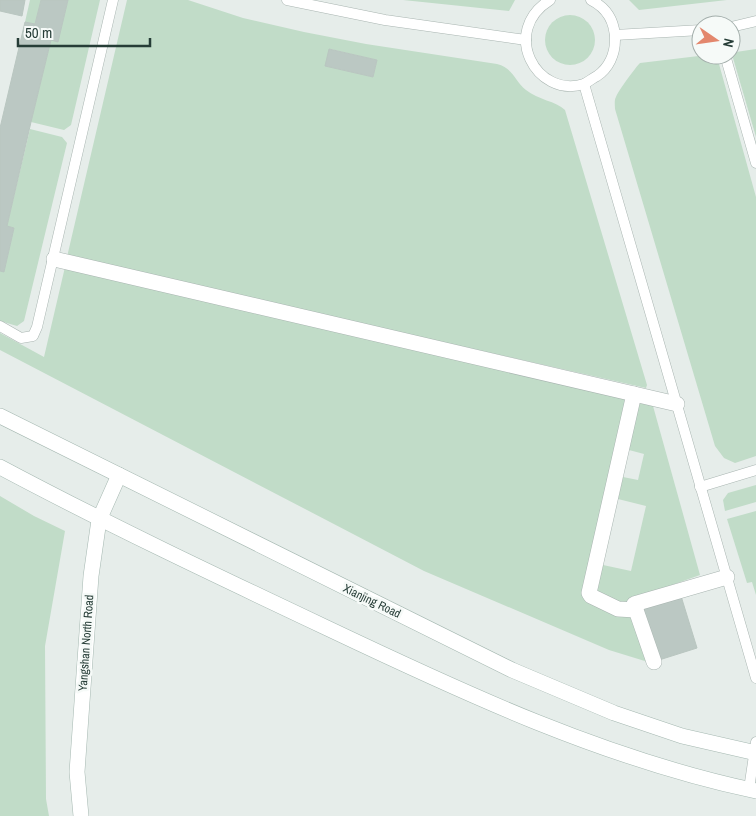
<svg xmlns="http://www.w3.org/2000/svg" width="756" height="816" font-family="'Archivo Narrow',sans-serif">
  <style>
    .green { fill: #c1dcc8; fill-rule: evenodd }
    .building { fill: #bbc8c3; stroke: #b9c6c0 }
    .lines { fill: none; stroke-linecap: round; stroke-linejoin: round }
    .lane-casing { stroke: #a9b5b1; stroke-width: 11 }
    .street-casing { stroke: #a9b5b1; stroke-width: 16 }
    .secondary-casing { stroke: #a5b8b1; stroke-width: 16 }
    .lane { stroke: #fff; stroke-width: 10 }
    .street { stroke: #fff; stroke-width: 15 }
    .secondary { stroke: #fff; stroke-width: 15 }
    .labels { text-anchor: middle; stroke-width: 5; stroke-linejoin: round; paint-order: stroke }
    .street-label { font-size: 12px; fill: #263d37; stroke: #f6faf8 }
  </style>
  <rect width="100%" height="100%" fill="#e6edea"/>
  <!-- green -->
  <g class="green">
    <polygon points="30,0 41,0 35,24 25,22"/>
    <polygon points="68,0 100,0 71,125 64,130 31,122 51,40 58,41"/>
    <path d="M127,0H188L243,18L304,32L366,44L497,64C513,68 514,80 526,90C538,100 556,101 565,110L647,385L646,388L67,257ZM330,49L377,60L373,77L326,66Z"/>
    <polygon points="403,0 515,0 509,11"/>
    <polygon points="629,0 727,0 639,10"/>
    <circle cx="570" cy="40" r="25"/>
    <polygon points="756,49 756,137 733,58 736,52"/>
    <path d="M707,55L713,56L719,64L756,197V456L735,463L724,458L715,446L615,109C615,106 614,100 616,97C618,91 636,67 640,63Z"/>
    <polygon points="30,129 62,137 67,143 24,321 17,326 0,321 0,271 4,271 14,228 7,226"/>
    <polygon points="65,267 627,399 582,594 634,615 648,662 609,650 424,571 0,350 0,333 44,357"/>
    <polygon points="639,403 653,406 700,575 630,600 631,604 616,604 597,592 603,565 631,571 646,506 618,499 623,477 638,480 644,454 629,450"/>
    <polygon points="756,485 756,502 725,511 723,500 728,493"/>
    <polygon points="0,496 34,516 65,531 45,646 46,799 49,816 0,816"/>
    <polygon points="756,511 756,595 752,582 747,583 727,519"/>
  </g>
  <!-- building -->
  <g class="building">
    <polygon points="0,0 25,0 22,16 0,11"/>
    <polygon points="41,0 68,0 58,42 51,40 31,122 7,226 14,228 4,272 0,271 0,128 25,22 35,24"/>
    <polygon points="329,49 377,60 373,77 325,66"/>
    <polygon points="681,596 697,648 659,660 642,608"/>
  </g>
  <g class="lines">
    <!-- lane casing -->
    <g class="lane-casing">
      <g id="lane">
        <polyline points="287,0 385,20 526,40"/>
        <path d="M550,0C500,31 536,99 584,84C588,82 593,78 597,76C609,68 615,54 615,40C615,22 607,8 591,0"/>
        <polyline points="731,27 756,21"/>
        <polyline points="615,35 701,30"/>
        <polyline points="725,55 756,163"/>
        <polyline points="584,84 756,678"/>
        <polyline points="0,326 21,338 33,336 37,327 113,0"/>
        <polyline points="700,487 756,470"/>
        <polyline points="749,789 756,742"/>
      </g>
    </g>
    <!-- street casing -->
    <g class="street-casing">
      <g id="street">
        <polyline points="54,259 677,404"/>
        <polyline points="634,394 589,593 591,596 618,609 636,610 654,662"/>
        <polyline points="636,610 634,604 727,577"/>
      </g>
    </g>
    <!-- secondary casing -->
    <g class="secondary-casing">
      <g id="secondary">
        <polyline points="0,416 512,670 614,713 682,736 756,753"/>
        <path d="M0,467C107,524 217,576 327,628C466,694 605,759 756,791"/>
        <polyline points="81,816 77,772 91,576 99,520 119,475"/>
      </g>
    </g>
    <!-- lane -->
    <use href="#lane" class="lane"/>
    <!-- street -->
    <use href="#street" class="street"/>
    <!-- secondary -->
    <use href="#secondary" class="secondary"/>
  </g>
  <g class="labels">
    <!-- street labels -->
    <g class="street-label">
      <text transform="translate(372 601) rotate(26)" y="4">Xianjing Road</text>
      <text transform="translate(86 643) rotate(-86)" y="4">Yangshan North Road</text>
    </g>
  </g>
  <!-- north arrow -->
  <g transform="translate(716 40) rotate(103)"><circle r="24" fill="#f6faf8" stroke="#a3aeab"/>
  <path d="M0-4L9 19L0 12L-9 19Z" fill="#e3876d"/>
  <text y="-8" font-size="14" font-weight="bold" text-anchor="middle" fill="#263d37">N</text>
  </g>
  <!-- scale -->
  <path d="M18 38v8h132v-8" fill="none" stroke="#263d37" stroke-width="2.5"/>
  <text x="25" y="38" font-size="15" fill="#263d37" stroke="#f6faf8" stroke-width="4" paint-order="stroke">50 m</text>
</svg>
